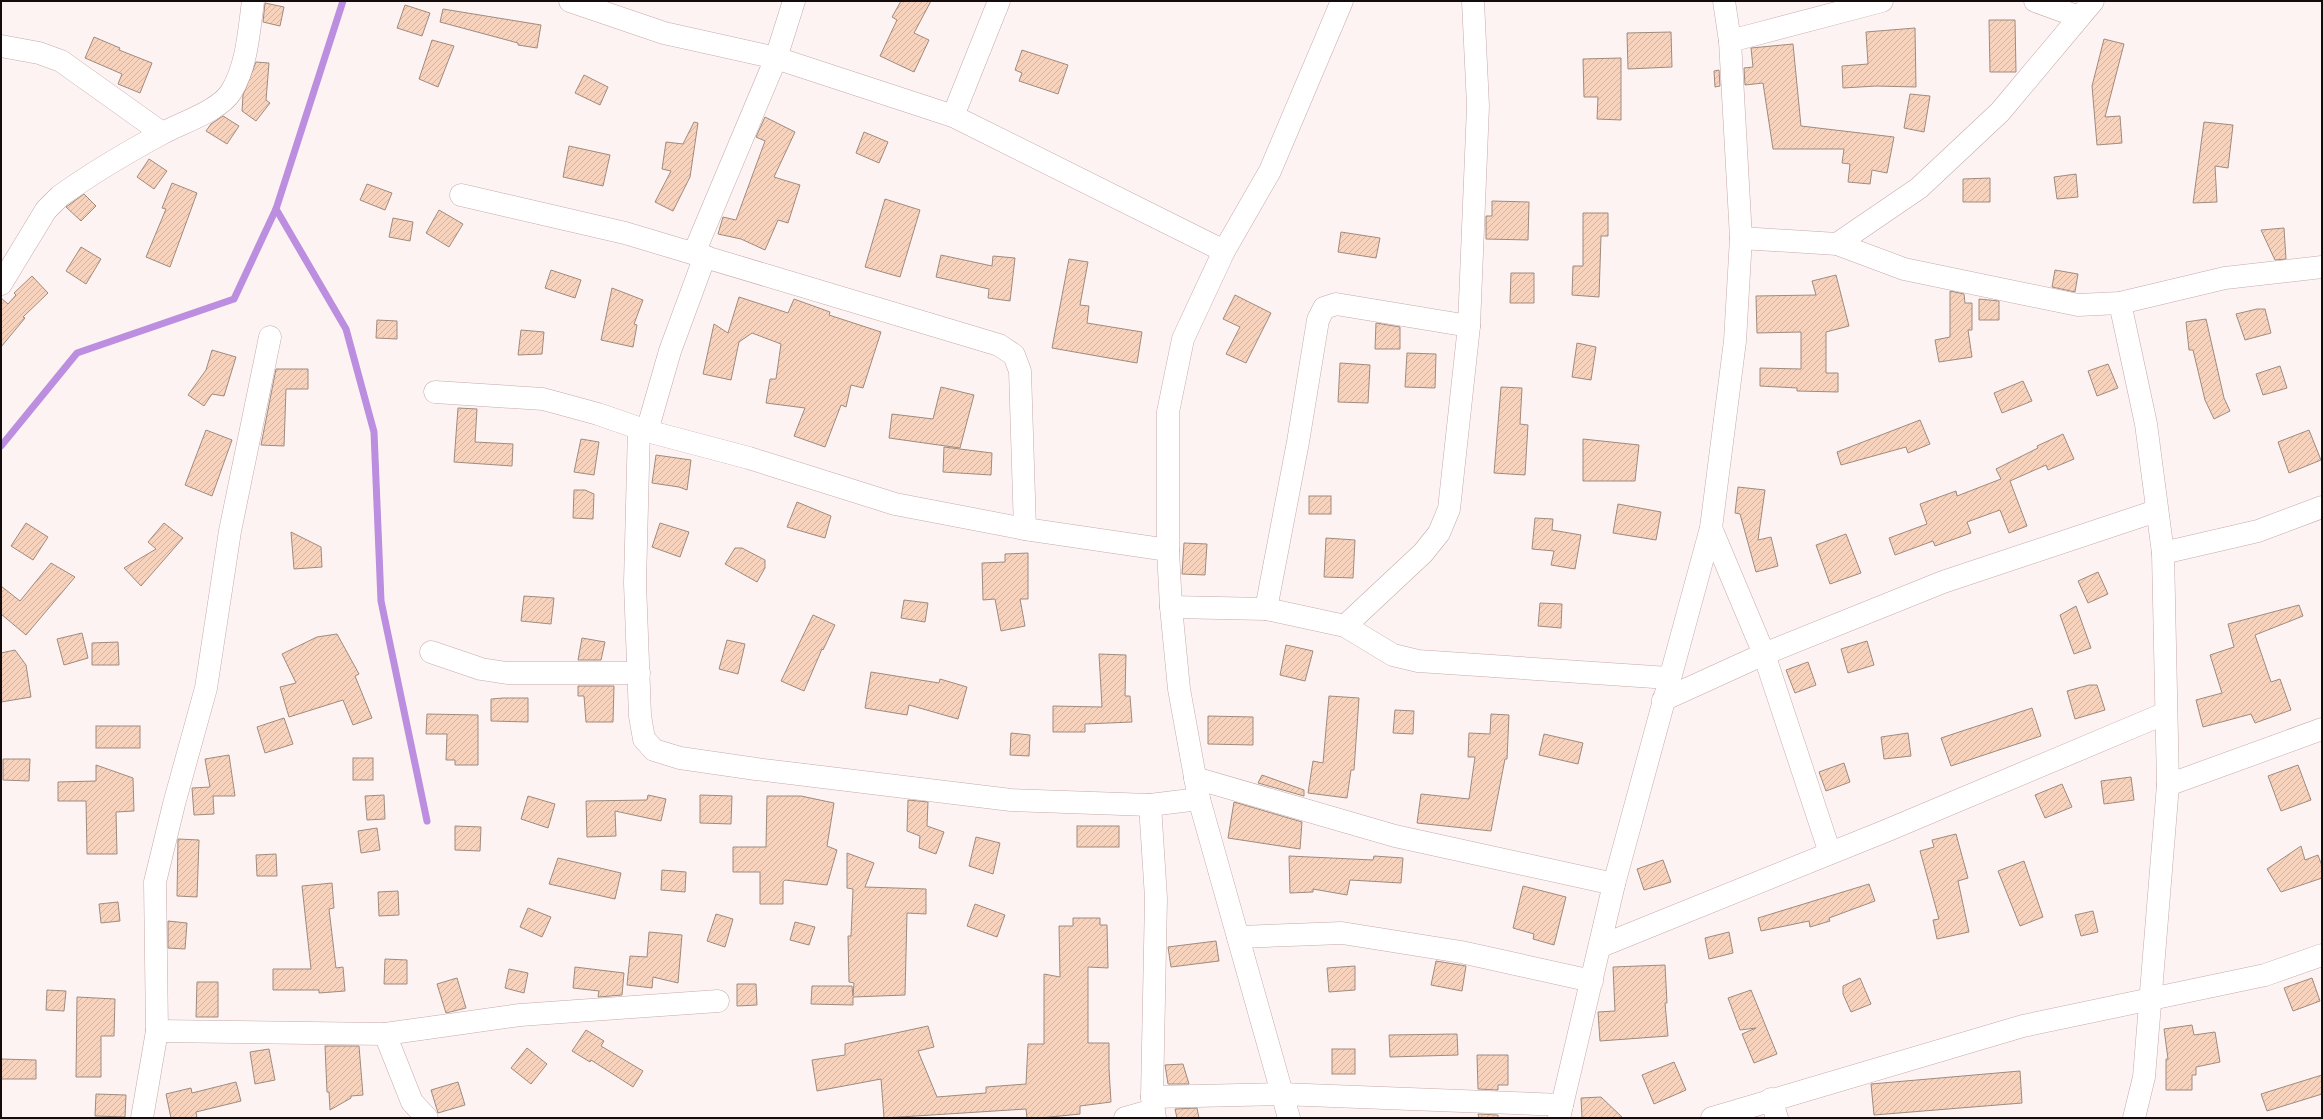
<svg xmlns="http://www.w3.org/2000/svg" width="2323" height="1119" font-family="Overpass,sans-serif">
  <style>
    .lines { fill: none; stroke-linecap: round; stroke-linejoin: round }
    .stream { stroke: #bb8ee0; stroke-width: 7 }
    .building { fill: url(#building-hatch); stroke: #a08b7e }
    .minor-casing { stroke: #c6aaab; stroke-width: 23 }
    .minor { stroke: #fff; stroke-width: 22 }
  </style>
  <defs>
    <pattern id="building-hatch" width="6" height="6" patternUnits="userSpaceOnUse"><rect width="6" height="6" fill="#f7d3be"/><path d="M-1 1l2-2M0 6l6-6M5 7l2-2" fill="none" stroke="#d3b4a2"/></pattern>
  </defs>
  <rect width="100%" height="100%" fill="#fef3f3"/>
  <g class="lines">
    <!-- stream -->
    <g class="stream">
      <polyline points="276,209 346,329 374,432 381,601 427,821"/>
      <polyline points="1,446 77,353 234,299 276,209 343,1"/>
    </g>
  </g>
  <!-- building -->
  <g class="building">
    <polygon points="901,1 931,1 914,33 929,40 914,72 880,56 897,20 892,17"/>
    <polygon points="265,3 284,7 280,26 263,22"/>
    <polygon points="405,5 430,13 422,36 397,28"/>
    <polygon points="443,9 541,25 537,48 518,45 518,43 440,22"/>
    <polygon points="1989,20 2015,20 2016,72 1990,72"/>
    <polygon points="1915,28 1916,87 1876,86 1843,88 1842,66 1868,64 1866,32"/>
    <polygon points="1671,32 1672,67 1628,69 1627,33"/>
    <polygon points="94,37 120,48 119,50 152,63 140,93 118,84 122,74 85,58"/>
    <polygon points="2104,39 2124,44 2105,117 2120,116 2122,143 2097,145 2092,86"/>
    <polygon points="432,40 454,46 438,87 419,79"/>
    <polygon points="1793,44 1801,126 1894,137 1887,173 1872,170 1870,184 1848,182 1850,164 1842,163 1844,149 1773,149 1763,83 1745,85 1744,68 1753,67 1751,48"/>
    <polygon points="1022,50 1068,65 1058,94 1019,81 1022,73 1015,70"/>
    <polygon points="1621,58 1621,120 1597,119 1598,97 1584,97 1583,59"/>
    <polygon points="256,62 269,63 266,100 270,103 256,121 242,111 243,95"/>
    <polygon points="1719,70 1720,86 1715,87 1714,71"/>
    <polygon points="584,75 608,87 600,105 575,93"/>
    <polygon points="1910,94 1930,96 1924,132 1904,128"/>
    <polygon points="223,116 239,126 227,144 206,131 211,124"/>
    <polygon points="765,117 795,132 774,177 800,185 788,223 778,220 765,250 741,239 718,234 723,217 736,220 765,141 756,137"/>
    <polygon points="694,122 698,123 690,177 673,211 655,202 671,171 662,169 666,142 683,144"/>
    <polygon points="2204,122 2233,125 2228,168 2215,166 2217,202 2193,203"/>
    <polygon points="864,132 888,142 879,163 856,153"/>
    <polygon points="569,146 610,155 603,186 563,177"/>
    <polygon points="149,159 167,171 154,189 137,177"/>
    <polygon points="2076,174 2078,197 2057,199 2054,177"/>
    <polygon points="1990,178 1990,202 1963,202 1963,179"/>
    <polygon points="172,183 197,193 170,267 146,257 166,209 162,208"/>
    <polygon points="367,184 392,193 385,210 360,200"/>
    <polygon points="84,194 96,206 81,221 66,207"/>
    <polygon points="885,199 920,210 900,277 865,267"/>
    <polygon points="1492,201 1529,202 1528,240 1486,239 1486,216 1492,216"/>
    <polygon points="439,210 463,224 449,247 426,233"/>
    <polygon points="1583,213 1608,213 1608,236 1601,236 1599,297 1572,295 1573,266 1583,266"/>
    <polygon points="393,218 413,222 410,241 389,237"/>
    <polygon points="2284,228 2286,259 2275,260 2261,230"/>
    <polygon points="1341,232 1380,238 1376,258 1338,252"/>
    <polygon points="81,247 101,259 86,284 66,271"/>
    <polygon points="941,255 992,266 993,256 1015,258 1010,301 988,298 989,289 936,277"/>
    <polygon points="1069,259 1088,262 1080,305 1089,306 1087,323 1142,332 1137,363 1052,348"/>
    <polygon points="551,270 581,280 575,298 545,288"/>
    <polygon points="2055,270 2078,274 2075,292 2052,287"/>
    <polygon points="1511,273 1534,273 1534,303 1510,303"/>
    <polygon points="1836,275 1849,326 1826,332 1826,373 1838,373 1838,392 1797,391 1797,388 1760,386 1760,368 1801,369 1801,332 1757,333 1756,296 1816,295 1812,281"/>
    <polygon points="32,276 48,293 23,317 25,318 1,347 1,298 8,304 16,295 14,293"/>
    <polygon points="612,288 643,300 634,324 637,325 633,347 601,340"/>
    <polygon points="1950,291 1964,294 1965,303 1972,303 1972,330 1968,330 1972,357 1939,362 1935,340 1950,337"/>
    <polygon points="1235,295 1271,313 1246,363 1226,354 1240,327 1223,319"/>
    <polygon points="739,297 788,313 794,299 830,312 829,315 881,332 863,388 851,385 846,407 841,405 825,447 794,436 805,408 766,403 770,379 776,379 781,344 752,333 739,342 731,380 703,374 714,324 728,333"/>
    <polygon points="1979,299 1999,301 1999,320 1979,320"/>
    <polygon points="2257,309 2265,309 2271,333 2245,340 2236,314"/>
    <polygon points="2206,319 2224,398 2230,411 2214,419 2205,400 2193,350 2189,350 2186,322"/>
    <polygon points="377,320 397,321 397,339 376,338"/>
    <polygon points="1376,323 1400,327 1400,349 1375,349"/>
    <polygon points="521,330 544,332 542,354 518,355"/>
    <polygon points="1577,343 1596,347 1591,380 1572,377"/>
    <polygon points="212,350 236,357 224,396 212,394 204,406 188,395 206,370"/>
    <polygon points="1407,353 1436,354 1435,388 1405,387"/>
    <polygon points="1340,363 1370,365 1368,403 1338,402"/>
    <polygon points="2108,364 2118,388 2097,396 2088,371"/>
    <polygon points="2280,366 2287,388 2263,395 2256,374"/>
    <polygon points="276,369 308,369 308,389 286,389 284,446 261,445"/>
    <polygon points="2023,381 2032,401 2002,413 1994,393"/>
    <polygon points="941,387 974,395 960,448 889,438 892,414 933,419"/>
    <polygon points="1501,387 1522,388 1520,424 1528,425 1525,475 1494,473"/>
    <polygon points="458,408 477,409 475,442 513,444 512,466 454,462"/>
    <polygon points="1920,420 1930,444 1908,453 1906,447 1841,465 1837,452"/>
    <polygon points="206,430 232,440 212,496 185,485"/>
    <polygon points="2309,430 2321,460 2289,473 2278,442"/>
    <polygon points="2063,434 2074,459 2048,470 2046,465 2010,481 2027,526 2009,533 2000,510 1967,522 1971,533 1935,546 1933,541 1895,555 1889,538 1927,524 1920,504 1956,491 1957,496 2001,479 1996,469 2038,448 2037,446"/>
    <polygon points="581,439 599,442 594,475 574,472"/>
    <polygon points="1583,439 1639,445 1635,481 1583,481"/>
    <polygon points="944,447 992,453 991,475 943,472"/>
    <polygon points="656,455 691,460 687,490 679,487 652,483"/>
    <polygon points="1738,487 1765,490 1758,540 1771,537 1778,566 1756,572 1740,514 1735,513"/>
    <polygon points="574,490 585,490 594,494 593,519 573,518"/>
    <rect x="1309" y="496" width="22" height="18"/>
    <polygon points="797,502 831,516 825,538 787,527"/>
    <polygon points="1618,504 1661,512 1656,540 1613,533"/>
    <polygon points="1535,518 1553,519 1552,530 1581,535 1575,569 1551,565 1554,551 1532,549"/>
    <polygon points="26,523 48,537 33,560 11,546"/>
    <polygon points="164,523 183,538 141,586 124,568 156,549 148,542"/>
    <polygon points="660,523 689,532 680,557 652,547"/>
    <polygon points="291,532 321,547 322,567 294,569"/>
    <polygon points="1846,534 1861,573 1830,584 1816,545"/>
    <polygon points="1326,538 1355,540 1353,578 1324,577"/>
    <polygon points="1184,543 1207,544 1205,575 1182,574"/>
    <polygon points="735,548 742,548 765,560 765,568 757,582 725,564"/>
    <polygon points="1028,553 1028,599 1020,599 1025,626 1001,631 995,599 983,600 982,563 1005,562 1005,554"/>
    <polygon points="51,563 75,577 26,635 1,614 1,586 20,601"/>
    <polygon points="2098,572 2108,594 2088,603 2078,581"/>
    <polygon points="524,596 554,598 551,624 521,621"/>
    <polygon points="904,600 928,603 925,622 901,618"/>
    <polygon points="1540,603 1562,604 1561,628 1538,626"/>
    <polygon points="2299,605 2303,616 2255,635 2271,682 2280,679 2291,710 2255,723 2251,714 2203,727 2196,700 2222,693 2210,655 2234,647 2228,624"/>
    <polygon points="2076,606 2091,648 2074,654 2060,615"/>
    <polygon points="813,615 835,625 823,650 822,649 804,691 781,681"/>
    <polygon points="82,633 88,658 64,665 57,639"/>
    <polygon points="337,634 359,674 355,676 372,718 353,725 343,700 289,717 280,687 296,683 282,654 317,637"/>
    <polygon points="582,638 605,642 601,660 578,660"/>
    <polygon points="727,640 745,644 738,674 719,669"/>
    <polygon points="1867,641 1874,665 1848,673 1841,649"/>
    <polygon points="118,642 119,665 92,665 92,643"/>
    <polygon points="1286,645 1313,651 1305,681 1280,675"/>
    <polygon points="15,650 26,665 31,697 1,702 1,653"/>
    <polygon points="1099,654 1126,655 1125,696 1130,696 1132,722 1085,724 1085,732 1053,732 1053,706 1102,707"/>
    <polygon points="1808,662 1816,685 1795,693 1786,670"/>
    <polygon points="871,672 939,683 940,679 967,687 958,719 909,705 907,715 865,708"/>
    <polygon points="2089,685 2097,685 2105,710 2075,719 2067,691"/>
    <polygon points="578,686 614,686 613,722 586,722 584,696 578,696"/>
    <polygon points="1329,696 1359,698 1354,770 1351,770 1347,798 1308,793 1313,761 1323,763"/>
    <polygon points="503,698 528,698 528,722 491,721 491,699"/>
    <polygon points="2032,708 2041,736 1951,766 1941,738"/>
    <polygon points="1395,710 1414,711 1413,734 1393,733"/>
    <polygon points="427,714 478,715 478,765 455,765 455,760 446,760 447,734 426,734"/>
    <polygon points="1491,714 1509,715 1507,759 1505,759 1491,831 1417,823 1421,794 1469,799 1475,757 1468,757 1469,733 1490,734"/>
    <polygon points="1208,716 1253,717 1253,745 1208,744"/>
    <polygon points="284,718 293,744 265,753 257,727"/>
    <rect x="96" y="726" width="44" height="22"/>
    <polygon points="1011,733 1030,735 1029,756 1010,755"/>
    <polygon points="1908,733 1911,756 1884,759 1881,737"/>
    <polygon points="1544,734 1583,743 1578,764 1539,755"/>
    <polygon points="229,755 235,796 213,796 214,814 194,815 192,788 210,787 205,759"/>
    <rect x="353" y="758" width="20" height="22"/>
    <polygon points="3,759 30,759 29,781 3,780"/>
    <polygon points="1844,763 1850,782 1826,791 1819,772"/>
    <polygon points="96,765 133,778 134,811 116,812 117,854 87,854 86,801 58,801 58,782 96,781"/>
    <polygon points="2298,765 2311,800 2281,811 2268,776"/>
    <polygon points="1262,775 1304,790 1304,796 1258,783"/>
    <polygon points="2131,777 2134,800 2104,804 2101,781"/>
    <polygon points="2062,784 2072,807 2045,818 2035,795"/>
    <polygon points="384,795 385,819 367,820 365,796"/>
    <polygon points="648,795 666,799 661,821 615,811 616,836 587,837 586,801 647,800"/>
    <polygon points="700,795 732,796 731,824 700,823"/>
    <polygon points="528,796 555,804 548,828 521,819"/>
    <polygon points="767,796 801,796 834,803 827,846 837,850 827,885 785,880 783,882 783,904 760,904 760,872 733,872 733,847 766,847"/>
    <polygon points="908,800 928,802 927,826 944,832 936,854 919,848 920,836 907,831"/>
    <polygon points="1234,802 1302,822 1300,849 1228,838"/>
    <polygon points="455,826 481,827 480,851 455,850"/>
    <rect x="1077" y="826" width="42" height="21"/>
    <polygon points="377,828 380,850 361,853 358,831"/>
    <polygon points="1956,834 1968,878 1958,881 1969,932 1937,939 1933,920 1939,919 1920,851 1934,847 1932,840"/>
    <polygon points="976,837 1000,843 993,874 969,866"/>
    <polygon points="178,839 199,840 197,897 177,896"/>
    <polygon points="2301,846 2305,860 2318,855 2322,866 2322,878 2281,892 2267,869"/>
    <polygon points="847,853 874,863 865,887 926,889 926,914 907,913 905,995 853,997 853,1005 811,1004 812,986 852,986 853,996 854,983 849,982 848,936 851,936 853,889 847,888"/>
    <polygon points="276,854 277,876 257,876 256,855"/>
    <polygon points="1289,856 1373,860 1374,856 1403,858 1401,883 1350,880 1347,895 1313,889 1313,892 1290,893"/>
    <polygon points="558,858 621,873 615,899 549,884"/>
    <polygon points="1663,860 1671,882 1644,890 1637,869"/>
    <polygon points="2024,861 2043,917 2020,926 1998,871"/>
    <polygon points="662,870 686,872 685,892 661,890"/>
    <polygon points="332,883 334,908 329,909 336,968 343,967 345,991 319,993 319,990 273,990 273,969 311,969 302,886"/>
    <polygon points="1869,884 1875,901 1829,918 1830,921 1810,927 1809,921 1761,931 1758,918"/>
    <polygon points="1523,886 1566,897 1554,945 1533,939 1534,934 1513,928"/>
    <polygon points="398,891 399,915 379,916 378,892"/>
    <polygon points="118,902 120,921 101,923 99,904"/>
    <polygon points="975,904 1005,915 997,937 967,926"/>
    <polygon points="528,908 551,917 542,937 520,927"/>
    <polygon points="2093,911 2098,932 2081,936 2075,915"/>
    <polygon points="716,914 733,919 725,947 707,941"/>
    <polygon points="1073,918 1100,918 1100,925 1107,925 1108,968 1088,967 1088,1043 1109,1043 1109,1069 1111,1102 1080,1106 1080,1114 1040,1118 1027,1118 1026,1109 884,1118 881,1079 817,1091 812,1060 845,1055 845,1044 928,1026 934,1047 918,1051 937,1097 986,1093 986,1087 1026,1084 1028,1044 1044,1044 1044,974 1060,977 1059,926 1073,926"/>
    <polygon points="168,921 187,923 185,949 168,948"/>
    <polygon points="795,922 815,927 809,945 790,940"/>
    <polygon points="649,932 682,935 678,983 653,977 652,988 627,985 630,956 647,957"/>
    <polygon points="1729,932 1733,953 1709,959 1705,938"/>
    <polygon points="1216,941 1219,961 1171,967 1168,947"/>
    <polygon points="385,959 407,960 407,984 384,984"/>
    <polygon points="1436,961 1466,966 1462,991 1431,985"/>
    <polygon points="1665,965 1667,1003 1665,1003 1668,1036 1600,1041 1598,1012 1615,1011 1613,967"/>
    <polygon points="1355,966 1355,990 1329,992 1327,968"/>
    <polygon points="575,967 624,973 622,995 598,997 599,991 573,988"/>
    <polygon points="509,969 528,973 524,993 505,988"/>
    <polygon points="457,978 466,1008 446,1013 437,984"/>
    <polygon points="1860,978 1871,1004 1851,1012 1843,994 1843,986"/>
    <polygon points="2312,978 2320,1001 2293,1011 2284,988"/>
    <polygon points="197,982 218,982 218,1017 196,1017"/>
    <polygon points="737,984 756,984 757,1005 737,1006"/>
    <polygon points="47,990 66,991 64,1011 46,1010"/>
    <polygon points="1751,990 1777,1054 1754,1063 1742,1034 1756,1028 1740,1030 1728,998"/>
    <polygon points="77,997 115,999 114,1036 101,1036 101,1077 76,1077"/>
    <polygon points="2192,1025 2194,1035 2215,1032 2220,1062 2196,1067 2196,1075 2192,1075 2192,1090 2166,1090 2166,1059 2168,1059 2164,1029"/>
    <polygon points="586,1030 604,1041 601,1046 643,1071 633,1087 591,1060 590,1062 572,1051"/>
    <polygon points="1457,1034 1458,1055 1390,1057 1389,1035"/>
    <polygon points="325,1046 359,1046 363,1095 351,1096 351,1098 330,1110 329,1092 327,1092"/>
    <polygon points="527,1048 547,1064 531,1084 511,1068"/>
    <polygon points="269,1049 275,1080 255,1084 250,1052"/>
    <rect x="1332" y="1049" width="23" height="25"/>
    <polygon points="1477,1055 1508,1055 1508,1085 1498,1085 1498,1090 1478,1089"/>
    <polygon points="1,1059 36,1060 36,1079 1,1079"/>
    <polygon points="1674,1062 1686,1090 1654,1104 1642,1075"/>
    <polygon points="1183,1064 1189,1084 1168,1084 1165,1065"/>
    <polygon points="2020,1071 2022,1103 1874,1115 1871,1084"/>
    <polygon points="2322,1075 2322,1094 2267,1111 2261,1094"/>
    <polygon points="236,1082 241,1101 196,1112 197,1118 171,1118 166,1094 191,1088 192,1093"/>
    <polygon points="458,1082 465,1105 438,1113 431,1090"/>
    <polygon points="96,1094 126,1095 125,1117 95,1116"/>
    <polygon points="1601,1097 1623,1118 1582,1118 1581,1098"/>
    <polygon points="1197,1108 1199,1118 1177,1118 1175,1109"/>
    <polygon points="1478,1114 1498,1115 1498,1118 1479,1118"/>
  </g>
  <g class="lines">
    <!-- minor casing -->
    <g class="minor-casing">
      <g id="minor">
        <polyline points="570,1 664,33 776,58 953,116 1224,251"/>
        <polyline points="2035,1 2079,17"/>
        <polyline points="1730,41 1882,1"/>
        <polyline points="1,46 39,53 61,61 162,133"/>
        <polyline points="953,116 999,1"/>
        <polyline points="461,195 625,233 999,345 1014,355 1020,371 1025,529"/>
        <polyline points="1741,238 1837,244 1904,269 2078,305 2120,303 2225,278 2322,267"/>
        <polyline points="1837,244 1919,188 2000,112 2093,1"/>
        <polyline points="694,253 776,58 794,1"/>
        <path d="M1,284L46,210L60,196C92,173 126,153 161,134C181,123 219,111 231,92C247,66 249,31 253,1"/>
        <polyline points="2120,303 2146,424 2163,553 2168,785 2144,1077 2134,1118"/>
        <polyline points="435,392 543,399 598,414 647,431 749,458 895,504 1025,529 1168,550"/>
        <polyline points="639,428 635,583 640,716 644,739 654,750 680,758 756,769 1011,800 1150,805 1199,799"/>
        <polyline points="647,431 670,351 705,256"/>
        <polyline points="1711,528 1764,654 1830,853"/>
        <polyline points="2163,553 2258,531 2322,507"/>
        <polyline points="1171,607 1266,609 1345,626 1393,655 1418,661 1669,678"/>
        <polyline points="1266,609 1298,442 1318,320 1324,308 1336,304 1469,326"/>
        <polyline points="1345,626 1423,553 1439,533 1449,509 1469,326 1478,106 1473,1"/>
        <polyline points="431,652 481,669 507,673 639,673"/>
        <polyline points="1663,700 1764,654 1943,582 2156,511"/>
        <polyline points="1195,778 1395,836 1614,884"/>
        <polyline points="2168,785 2322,729"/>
        <polyline points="1150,805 1156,898 1152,1097 1155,1118"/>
        <polyline points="1238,937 1342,933 1461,952 1592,981"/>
        <polyline points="1601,946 1888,830 2166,713"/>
        <polyline points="157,1031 385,1034 520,1015 718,1001"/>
        <polyline points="385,1034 412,1102 427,1118"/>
        <polyline points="1152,1097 1281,1094 1562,1105"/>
        <polyline points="1771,1099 1777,1118"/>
        <polyline points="142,1118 157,1031 155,882 174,804 206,688 230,531 270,337"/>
        <polyline points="1125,1118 1153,1110"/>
        <polyline points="1289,1118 1199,799 1179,689 1171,607 1168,550 1168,412 1183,339 1224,251 1270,171 1342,1"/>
        <polyline points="1559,1118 1614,884 1711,528 1735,341 1741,238 1730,41 1724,1"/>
        <polyline points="1712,1118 2023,1026 2265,975 2322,955"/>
      </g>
    </g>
    <!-- minor -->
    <use href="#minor" class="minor"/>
  </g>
  <!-- border -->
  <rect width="2323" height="1119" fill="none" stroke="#140b0c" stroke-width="4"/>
</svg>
